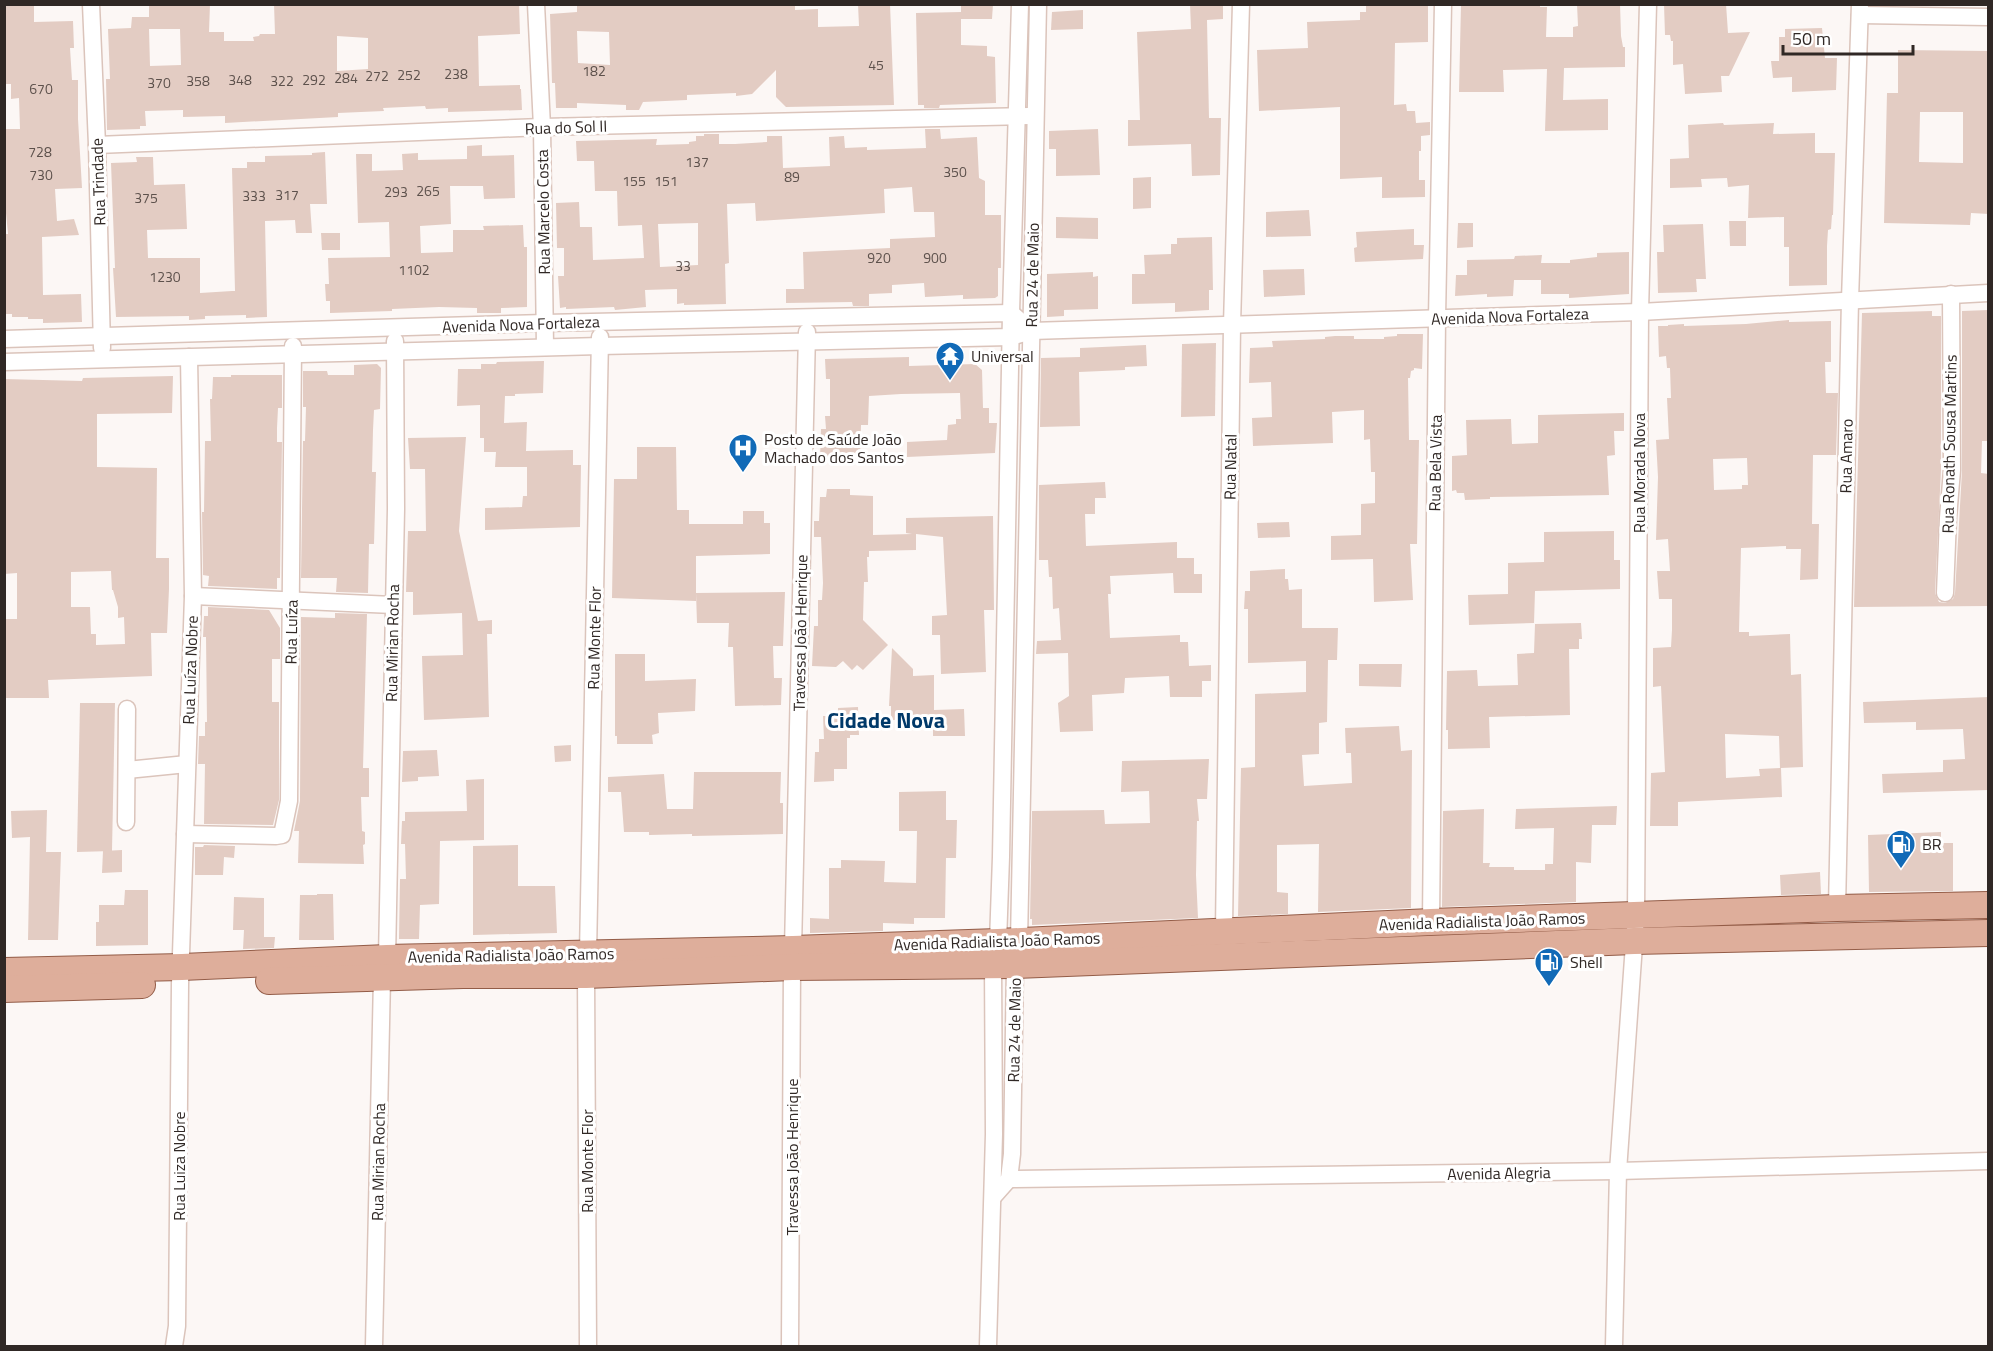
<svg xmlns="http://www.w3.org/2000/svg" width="1993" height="1351" font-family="'Titillium Web',sans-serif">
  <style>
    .building { fill: #e3ccc3; fill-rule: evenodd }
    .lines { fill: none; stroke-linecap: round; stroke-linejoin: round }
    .minor-casing { stroke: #dbc4bb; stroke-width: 19 }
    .primary-casing { stroke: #935c47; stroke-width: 28 }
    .minor { stroke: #fff; stroke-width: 16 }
    .primary { stroke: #deae9b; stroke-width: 26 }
    .labels { text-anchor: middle; stroke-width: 6; stroke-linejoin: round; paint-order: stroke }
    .number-label { font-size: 14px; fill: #5d514c }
    .street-label { font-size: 16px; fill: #302825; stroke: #fff }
    .poi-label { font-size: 16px; fill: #302825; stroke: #fff; text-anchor: start }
    .district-label { font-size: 22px; font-weight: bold; fill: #003969; stroke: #fff }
  </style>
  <rect width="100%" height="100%" fill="#fcf7f5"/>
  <!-- building -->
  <g class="building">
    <polygon points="4,4 34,4 34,22 73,21 74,48 70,48 72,80 78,80 78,119 82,188 55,189 57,221 74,219 79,235 42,237 43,295 81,294 82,322 43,323 43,319 28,319 28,317 12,317 12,314 4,314 4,234 8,234 4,192 4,129 20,129 19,98 11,99 11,84 4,84"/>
    <path d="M149,4H210L209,32H224V41H254L253,37L259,36L260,34H275L274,4H519L520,34L478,36L479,86L520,85V89H521L522,110L448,112V108L426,109L425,106L383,108L384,111L338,113V117L225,123V116L183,117V110L145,111L146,126H140V129L107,130L106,79H110L108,29L131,28L132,17H149ZM149,29H180L181,65L150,66ZM337,36L368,38V69L337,71Z"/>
    <path d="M577,4H795V10L818,9V27L859,26L858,4H890L894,105L786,107L776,97V70L752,94L736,96V93L687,95V100L643,102L639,110H626V105L577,103V108H556L555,83H552L550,14L577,12ZM577,31L609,32L610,65L578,63Z"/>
    <polygon points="961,4 993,4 992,19 961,19"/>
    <polygon points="1190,4 1223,4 1223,19 1207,20 1209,118 1221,118 1220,175 1192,176 1191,144 1128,146 1128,120 1140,120 1137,32 1191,29"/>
    <polygon points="1366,4 1428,4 1428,42 1395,43 1394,105 1406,104 1407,111 1415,111 1416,123 1430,122 1430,135 1421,136 1421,151 1419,151 1419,180 1425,180 1425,197 1382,198 1382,177 1340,179 1340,107 1259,111 1257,50 1308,48 1307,22 1360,20 1360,12 1366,12"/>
    <polygon points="1540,4 1540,7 1547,7 1546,37 1573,37 1573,27 1578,26 1577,4 1620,4 1621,36 1623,47 1625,47 1625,67 1564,68 1563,100 1608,99 1608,130 1545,131 1547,69 1503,70 1504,92 1459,92 1461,5"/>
    <polygon points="1664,4 1726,4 1728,33 1750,32 1729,76 1721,76 1722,92 1685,94 1683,64 1673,65 1673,41 1671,41 1670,35 1665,35"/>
    <polygon points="1083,10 1083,29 1051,30 1052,12"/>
    <polygon points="961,12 961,45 987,46 987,56 995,57 996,103 940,105 939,108 924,108 924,105 918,105 916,13"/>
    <polygon points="1822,28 1825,58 1837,58 1836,90 1792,92 1792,77 1773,78 1771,61 1779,61 1779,37 1785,37 1785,29"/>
    <path d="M1898,50L1989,51V214L1971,213L1970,225L1884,223L1887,93H1898ZM1920,112H1963V163L1919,162Z"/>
    <polygon points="1723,123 1724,125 1774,123 1773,134 1815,133 1815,153 1835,153 1833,215 1832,215 1831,229 1828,230 1827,246 1827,285 1789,286 1789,247 1784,247 1784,217 1748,218 1749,185 1728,187 1727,178 1701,179 1702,187 1670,188 1670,159 1689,158 1688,125"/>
    <path d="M925,129H940L941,139L977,137L979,178L985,181V215H1001V268H998V296L995,298L963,299V295L925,297L924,283L892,285V293L869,294V306H853L852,302L786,303V289H804L803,252L890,248V239L935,237L934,212H914L912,187L884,189L885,213L756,221L755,203L727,204L729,263L725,264L726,304L684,305V303L677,304V289L645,290L646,307L615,310L614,307L566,309V307L560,308L558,276H564V248H557L556,203L579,202L580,227H592L593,260L644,258L642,225L618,226L617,191H595L594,161H577L576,141L657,139L656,145L689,144V142L696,141V136H704V134H719V144H735L767,142V136H782L783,168L830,166L829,137L844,136L845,148L867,147V150L926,148ZM698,223V265L660,267L658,224Z"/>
    <polygon points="1098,129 1100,175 1056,176 1056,149 1049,149 1049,131"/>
    <polygon points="482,145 482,156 514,155 515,198 484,199 483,186 450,186 451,224 420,226 421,253 453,252 453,230 484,230 483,226 523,225 524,247 527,247 527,307 501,308 501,313 477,313 477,308 439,307 392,309 392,311 330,313 330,301 326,301 325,284 329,284 328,258 390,257 389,222 358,223 356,154 372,154 372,171 403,170 402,154 418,153 418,160 467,159 467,146"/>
    <polygon points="325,152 327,204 310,204 312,233 296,233 295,220 265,221 267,317 246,318 246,315 205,316 205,319 189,320 189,316 116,317 113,268 115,268 111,163 137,162 136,157 153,157 154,185 185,184 187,229 147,230 148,258 200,258 200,293 232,291 235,291 232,168 247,168 247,162 265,162 265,156 312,155 312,153"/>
    <polygon points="1151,177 1151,208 1133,209 1133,178"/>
    <polygon points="1309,210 1311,236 1266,237 1266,212"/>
    <polygon points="1056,217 1098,218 1098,239 1056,238"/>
    <polygon points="1729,221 1746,221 1746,246 1730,246"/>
    <polygon points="1458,223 1473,223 1473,247 1457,248"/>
    <polygon points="1703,224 1706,279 1696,279 1697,292 1658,293 1657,252 1664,252 1663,225"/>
    <polygon points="1414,229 1414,245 1424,245 1423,259 1355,262 1354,248 1357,247 1356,232"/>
    <polygon points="321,233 340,233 340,250 322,250"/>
    <polygon points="1212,237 1213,290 1209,290 1209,310 1175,312 1175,303 1132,304 1132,274 1145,274 1144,255 1171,254 1171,244 1177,244 1177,238"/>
    <polygon points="1629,252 1629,294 1569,298 1569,294 1541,294 1541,280 1514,280 1513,296 1487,297 1487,294 1455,296 1456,275 1467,275 1467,260 1514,259 1515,256 1542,255 1541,263 1570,263 1570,260 1597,257 1597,253"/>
    <polygon points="1304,269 1305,295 1264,297 1263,270"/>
    <polygon points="1093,272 1093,277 1098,276 1098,309 1064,310 1064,316 1047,317 1047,274"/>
    <polygon points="1989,310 1989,441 1982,441 1981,473 1989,474 1989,606 1854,607 1862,313 1932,311 1932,316 1941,316 1941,470 1935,593 1939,602 1945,603 1953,599 1955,593 1962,471 1962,311"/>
    <path d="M1789,320V322L1831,321V362H1825L1826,393H1838L1836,455H1813L1812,524H1819L1818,579L1800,580L1801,549H1786V546L1741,548L1739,632H1749V636L1790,634L1791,675L1801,674L1803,767L1781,768L1782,797L1678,802V826H1650L1651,773L1665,772L1661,686L1653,687V648L1671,647L1672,630V599H1659L1657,571H1670L1668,539L1656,540L1658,477L1656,440L1669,439L1667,398H1671L1670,368H1667L1666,356L1659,357L1658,326H1668V325L1684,324V326L1746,324ZM1747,458L1748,485H1742V489L1714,490L1713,459ZM1725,734L1779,736L1780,768L1759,769L1760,776L1726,778Z"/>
    <polygon points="1397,334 1423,334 1422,369 1414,368 1414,370 1411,371 1410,378 1408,378 1409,440 1419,440 1417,544 1410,544 1413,600 1374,602 1373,559 1331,560 1331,536 1361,535 1361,504 1375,503 1375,472 1371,472 1370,439 1364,440 1364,410 1332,412 1333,443 1253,446 1252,418 1272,417 1271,382 1249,383 1250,348 1273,347 1272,341 1325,339 1325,337 1335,336 1354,336 1354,339 1384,339 1384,337 1397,336"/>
    <polygon points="1216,343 1215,416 1181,417 1182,344"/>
    <polygon points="1146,345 1147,366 1125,367 1125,370 1079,372 1080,426 1040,427 1041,358 1080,357 1080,348"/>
    <polygon points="909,357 909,366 975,364 982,370 983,408 989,408 989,423 997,423 995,453 907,457 907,442 947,440 948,425 956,424 956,419 961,419 960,393 901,394 869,396 868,425 861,425 860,458 820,459 821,429 826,429 825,416 830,416 830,379 826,379 825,359"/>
    <polygon points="544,361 543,393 515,394 515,396 505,396 504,423 527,422 526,451 573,450 573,465 581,465 580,527 485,530 485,508 522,507 523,496 527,496 527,467 495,467 496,452 484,452 484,438 480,438 480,405 457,406 458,369 481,369 481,364 496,364 497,362"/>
    <polygon points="377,364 381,368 380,409 374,410 373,430 372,472 376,472 374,544 369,544 368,593 336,592 337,578 301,578 303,441 305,441 306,407 303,407 303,371 327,371 328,375 354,375 354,365"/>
    <polygon points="231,375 282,375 282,408 278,408 277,428 277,442 282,442 280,578 277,578 277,589 208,586 209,576 203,575 202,512 204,512 205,441 211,441 210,399 212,399 213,377 231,377"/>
    <path d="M173,376L172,413L97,414V467L157,468L156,558H169V589L167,633H151L152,676L48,680L49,698H4V619H17V573L4,574V379L82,381L83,378ZM111,571L112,590H113L118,607V618L124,617L125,644L96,645V634H91L90,607H71V572Z"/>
    <polygon points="1624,413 1624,431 1614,431 1615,455 1607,456 1609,495 1490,497 1490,499 1465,500 1464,493 1457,493 1456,490 1452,491 1452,456 1467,455 1466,420 1511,419 1512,444 1538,443 1538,415"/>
    <polygon points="466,437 459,531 478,621 492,620 492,634 487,634 489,717 424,720 422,656 463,655 462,613 413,615 413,592 406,592 408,531 426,531 425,469 410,469 408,438"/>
    <polygon points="637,447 676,447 677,510 689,510 689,524 743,524 743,511 764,511 764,523 770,523 770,554 696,556 696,601 612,598 614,479 637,479"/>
    <polygon points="1105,482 1106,498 1095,498 1095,514 1085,514 1086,546 1177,542 1177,558 1194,558 1194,574 1202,574 1202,593 1174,593 1173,573 1110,576 1111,594 1108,594 1110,638 1180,635 1180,642 1188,642 1189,666 1211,665 1211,681 1202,681 1202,697 1170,697 1169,676 1125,678 1124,693 1092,695 1093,731 1060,732 1058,703 1069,696 1068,653 1036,654 1037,641 1061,640 1059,608 1053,609 1052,577 1049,577 1048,560 1039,560 1039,485"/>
    <polygon points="827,489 850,489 850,495 873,496 873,535 912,534 906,533 906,518 993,516 994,610 984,610 986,672 941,674 940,635 932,635 932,616 947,615 943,537 916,534 916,550 869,551 869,557 867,557 868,582 864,582 863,620 888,645 863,670 857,665 852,670 843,661 836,667 812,666 814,626 818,626 818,600 822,600 823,583 821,537 814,537 814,521 819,521 820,497 826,497"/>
    <polygon points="1289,522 1290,537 1258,538 1257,523"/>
    <polygon points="1614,531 1614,560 1620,560 1620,589 1535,591 1534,623 1469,625 1468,595 1508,594 1508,563 1544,562 1544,532"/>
    <polygon points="1285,569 1285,579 1288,579 1289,590 1302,589 1302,628 1338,628 1337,660 1328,660 1327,722 1319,723 1319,754 1302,755 1304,786 1352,783 1351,753 1346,753 1345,728 1399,726 1401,751 1412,750 1411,908 1318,912 1319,844 1277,845 1277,892 1288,893 1288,914 1238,916 1241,768 1255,767 1255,694 1306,692 1306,661 1248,663 1248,609 1244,609 1245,591 1250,591 1250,571"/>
    <polygon points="785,592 783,646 773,646 774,678 782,678 781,705 735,706 733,647 728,647 729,623 697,623 696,593"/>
    <polygon points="208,607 269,610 280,628 280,659 272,659 272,702 279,702 279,800 273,825 204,824 205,764 198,764 199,736 205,736 205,722 207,722 206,637 203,637 204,616 208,616"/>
    <polygon points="335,613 367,614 363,768 369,768 369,797 361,797 362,831 365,832 365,844 363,845 364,864 298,863 299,831 294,831 300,801 301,617 335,618"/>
    <polygon points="1581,623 1582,639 1579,639 1579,649 1569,649 1570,715 1489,717 1490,748 1448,749 1448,730 1446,730 1447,671 1477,670 1478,686 1518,685 1517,654 1534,653 1535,624"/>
    <polygon points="892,648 913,669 913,676 934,675 934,710 964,709 965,736 933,736 933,719 891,720 891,706 889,706"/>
    <polygon points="615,654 645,654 645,681 696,679 695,711 658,713 659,733 652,735 653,744 617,744 617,736 615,736"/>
    <polygon points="1359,664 1402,664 1401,687 1359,686"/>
    <polygon points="1989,697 1989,790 1883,793 1882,774 1943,772 1943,760 1965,759 1963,729 1916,730 1916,722 1864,723 1863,702"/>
    <polygon points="80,703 115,703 112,851 77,852"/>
    <polygon points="858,707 859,735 850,735 850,738 847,738 847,769 834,769 834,781 814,782 815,752 819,752 819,739 824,739 823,716 838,716 838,708"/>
    <polygon points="571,745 571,761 555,762 554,746"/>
    <polygon points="437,750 439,776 418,777 418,781 402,782 403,751"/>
    <polygon points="1209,759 1207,799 1197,799 1199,821 1197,821 1196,875 1198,918 1032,925 1032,919 1030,919 1032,811 1104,810 1105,824 1150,823 1149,791 1121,792 1122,761"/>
    <polygon points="694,772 781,772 780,803 783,803 783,834 692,836 692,834 649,835 649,832 624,832 621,792 608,792 608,777 664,774 667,809 693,809"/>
    <polygon points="484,779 484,840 440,841 439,904 420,905 419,939 399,939 400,879 406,879 405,844 401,844 402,821 405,821 405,812 467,811 466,780"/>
    <polygon points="946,791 946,820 957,820 956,858 946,858 945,918 914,918 914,924 883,923 883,931 810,933 810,918 829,919 829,868 841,868 841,860 885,861 884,882 916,883 917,831 899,831 899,792"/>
    <polygon points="1617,806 1616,825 1592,825 1591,863 1576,862 1576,902 1442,907 1443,811 1484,809 1483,863 1490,863 1489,867 1514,867 1514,870 1545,870 1545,864 1553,864 1554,828 1515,829 1516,809"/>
    <polygon points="47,810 46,852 61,852 58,940 28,940 30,837 12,838 11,811"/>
    <polygon points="1941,832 1941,843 1953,843 1953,891 1869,892 1868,835"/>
    <polygon points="204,845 235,846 234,858 224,857 223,875 195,875 195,847 203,847"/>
    <polygon points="518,845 518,886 555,886 557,933 473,935 473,846"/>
    <polygon points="122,850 122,872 102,873 103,851"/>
    <polygon points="1820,872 1821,894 1781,895 1780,875"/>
    <polygon points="125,890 148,890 148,945 96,946 96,922 99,922 99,905 124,905"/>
    <polygon points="317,894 333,894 334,940 299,940 300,895 317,895"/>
    <polygon points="234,897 264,898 264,937 275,937 274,948 243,949 244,930 233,930"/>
  </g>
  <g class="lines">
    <!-- minor casing -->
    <g class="minor-casing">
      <g id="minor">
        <polyline points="91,4 97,145 102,348"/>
        <polyline points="536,4 542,127 545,347"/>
        <polyline points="1860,15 1988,17"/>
        <polyline points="97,145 542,127 1029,116"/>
        <polyline points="4,339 545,323 1011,313 1019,320"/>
        <polyline points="4,362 600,346 1011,337 1031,331 1640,312 1988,293"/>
        <polyline points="1945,593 1948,518 1952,470 1951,294"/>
        <polyline points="193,596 393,605"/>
        <polyline points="127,770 187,764"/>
        <polyline points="126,822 127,709"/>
        <polyline points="185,834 276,836 282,835 289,801 293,346"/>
        <polyline points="1837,908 1850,300 1860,4"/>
        <polyline points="1431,922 1437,318 1443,4"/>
        <polyline points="1224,930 1232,325 1241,4"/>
        <polyline points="793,949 807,332"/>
        <polyline points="588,954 600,337"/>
        <polyline points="387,958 396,509 395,341"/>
        <polyline points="586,975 588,1346"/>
        <polyline points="1009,1179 1618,1171 1988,1161"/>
        <polyline points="993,1197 1009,1179 1012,1154 1015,965 1019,941 1038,4"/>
        <polyline points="174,1346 177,1326 180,984 193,596 189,357"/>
        <polyline points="374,1346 382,978"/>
        <polyline points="790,1346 792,967"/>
        <polyline points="988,1346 994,1134 993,965 998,942 1001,857 1011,313 1020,4"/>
        <polyline points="1614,1346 1618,1171 1636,916 1640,312 1648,4"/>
      </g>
    </g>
    <!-- primary casing -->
    <g class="primary-casing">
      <g id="primary">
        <polyline points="4,971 182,967 387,958 793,949 998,942 1431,922 1837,908 1988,905"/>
        <polyline points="269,981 463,975 586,975 792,967 1015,965 1634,941 1988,933"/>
        <polyline points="4,989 142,985"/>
      </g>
    </g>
    <!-- minor -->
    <use href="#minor" class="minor"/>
    <!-- primary -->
    <use href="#primary" class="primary"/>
  </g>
  <!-- icons -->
  <defs>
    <g id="temple-pin" transform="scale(1.5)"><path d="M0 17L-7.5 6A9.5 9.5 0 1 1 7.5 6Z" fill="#116ab7" stroke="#fff"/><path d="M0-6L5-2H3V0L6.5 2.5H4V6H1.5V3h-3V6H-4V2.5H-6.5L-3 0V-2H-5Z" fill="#fff"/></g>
    <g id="hospital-pin" transform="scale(1.5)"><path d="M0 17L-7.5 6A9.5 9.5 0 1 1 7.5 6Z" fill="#116ab7" stroke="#fff"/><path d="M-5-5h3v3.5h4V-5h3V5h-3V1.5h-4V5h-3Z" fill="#fff"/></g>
    <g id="fuel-pin" transform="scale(1.5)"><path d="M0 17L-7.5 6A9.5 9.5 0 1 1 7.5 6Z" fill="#116ab7" stroke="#fff"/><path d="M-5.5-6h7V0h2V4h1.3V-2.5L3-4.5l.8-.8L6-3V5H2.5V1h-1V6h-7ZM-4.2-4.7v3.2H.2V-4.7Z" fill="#fff"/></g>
  </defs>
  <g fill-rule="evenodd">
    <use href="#temple-pin" x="950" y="356"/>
    <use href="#hospital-pin" x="743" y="448"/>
    <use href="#fuel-pin" x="1901" y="844"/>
    <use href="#fuel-pin" x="1549" y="962"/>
  </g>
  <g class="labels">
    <!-- number labels -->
    <g class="number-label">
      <text x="876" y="70">45</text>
      <text x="594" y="76">182</text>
      <text x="456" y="79">238</text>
      <text x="409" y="80">252</text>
      <text x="377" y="81">272</text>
      <text x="346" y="83">284</text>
      <text x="240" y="85">348</text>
      <text x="314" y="85">292</text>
      <text x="198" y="86">358</text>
      <text x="282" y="86">322</text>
      <text x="159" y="88">370</text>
      <text x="41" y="94">670</text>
      <text x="40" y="157">728</text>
      <text x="697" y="167">137</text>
      <text x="955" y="177">350</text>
      <text x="41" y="180">730</text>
      <text x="792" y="182">89</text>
      <text x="634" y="186">155</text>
      <text x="666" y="186">151</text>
      <text x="428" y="196">265</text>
      <text x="396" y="197">293</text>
      <text x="287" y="200">317</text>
      <text x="254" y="201">333</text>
      <text x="146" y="203">375</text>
      <text x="879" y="263">920</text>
      <text x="935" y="263">900</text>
      <text x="683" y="271">33</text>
      <text x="414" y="275">1102</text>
      <text x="165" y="282">1230</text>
    </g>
    <!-- street labels -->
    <g class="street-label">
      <text transform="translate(566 127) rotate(-2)" y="6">Rua do Sol II</text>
      <text transform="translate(98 182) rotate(-92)" y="6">Rua Trindade</text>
      <text transform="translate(543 212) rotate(-91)" y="6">Rua Marcelo Costa</text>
      <text transform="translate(1032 275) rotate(-89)" y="6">Rua 24 de Maio</text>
      <text transform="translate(1510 316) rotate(-2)" y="6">Avenida Nova Fortaleza</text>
      <text transform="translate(521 324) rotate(-2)" y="6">Avenida Nova Fortaleza</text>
      <text transform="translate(1949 444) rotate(-89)" y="6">Rua Ronath Sousa Martins</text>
      <text transform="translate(1846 456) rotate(-89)" y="6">Rua Amaro</text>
      <text transform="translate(1435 463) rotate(-89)" y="6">Rua Bela Vista</text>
      <text transform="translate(1230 467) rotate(-89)" y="6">Rua Natal</text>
      <text transform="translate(1639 473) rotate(-90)" y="6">Rua Morada Nova</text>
      <text transform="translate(291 632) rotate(-89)" y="6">Rua Luíza</text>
      <text transform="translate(800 633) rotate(-89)" y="6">Travessa João Henrique</text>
      <text transform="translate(594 638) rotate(-89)" y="6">Rua Monte Flor</text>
      <text transform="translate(392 643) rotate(-89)" y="6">Rua Mirian Rocha</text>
      <text transform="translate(190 670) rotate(-88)" y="6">Rua Luíza Nobre</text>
      <text transform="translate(1482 921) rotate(-2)" y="6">Avenida Radialista João Ramos</text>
      <text transform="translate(997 941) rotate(-2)" y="6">Avenida Radialista João Ramos</text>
      <text transform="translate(511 955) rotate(-1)" y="6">Avenida Radialista João Ramos</text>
      <text transform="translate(1014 1030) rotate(-89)" y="6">Rua 24 de Maio</text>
      <text transform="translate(792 1157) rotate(-90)" y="6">Travessa João Henrique</text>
      <text transform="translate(587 1161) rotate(-90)" y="6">Rua Monte Flor</text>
      <text transform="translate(378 1162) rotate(-89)" y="6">Rua Mirian Rocha</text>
      <text transform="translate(179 1166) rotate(-90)" y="6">Rua Luiza Nobre</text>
      <text transform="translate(1499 1173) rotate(-1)" y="6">Avenida Alegria</text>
    </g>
    <!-- poi labels -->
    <g class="poi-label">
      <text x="971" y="362">Universal</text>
      <text x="764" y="445">Posto de Saúde João<tspan x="764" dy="18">Machado dos Santos</tspan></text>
      <text x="1922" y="850">BR</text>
      <text x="1570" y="968">Shell</text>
    </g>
    <!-- district labels -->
    <g class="district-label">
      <text x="886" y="728">Cidade Nova</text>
    </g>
  </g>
  <!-- border -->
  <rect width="1993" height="1351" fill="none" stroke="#302825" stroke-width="12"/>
  <!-- scale -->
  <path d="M1783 45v9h130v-9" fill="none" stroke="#302825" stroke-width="3"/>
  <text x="1792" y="45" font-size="18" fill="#302825" stroke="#ffffff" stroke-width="4.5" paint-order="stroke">50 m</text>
</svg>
